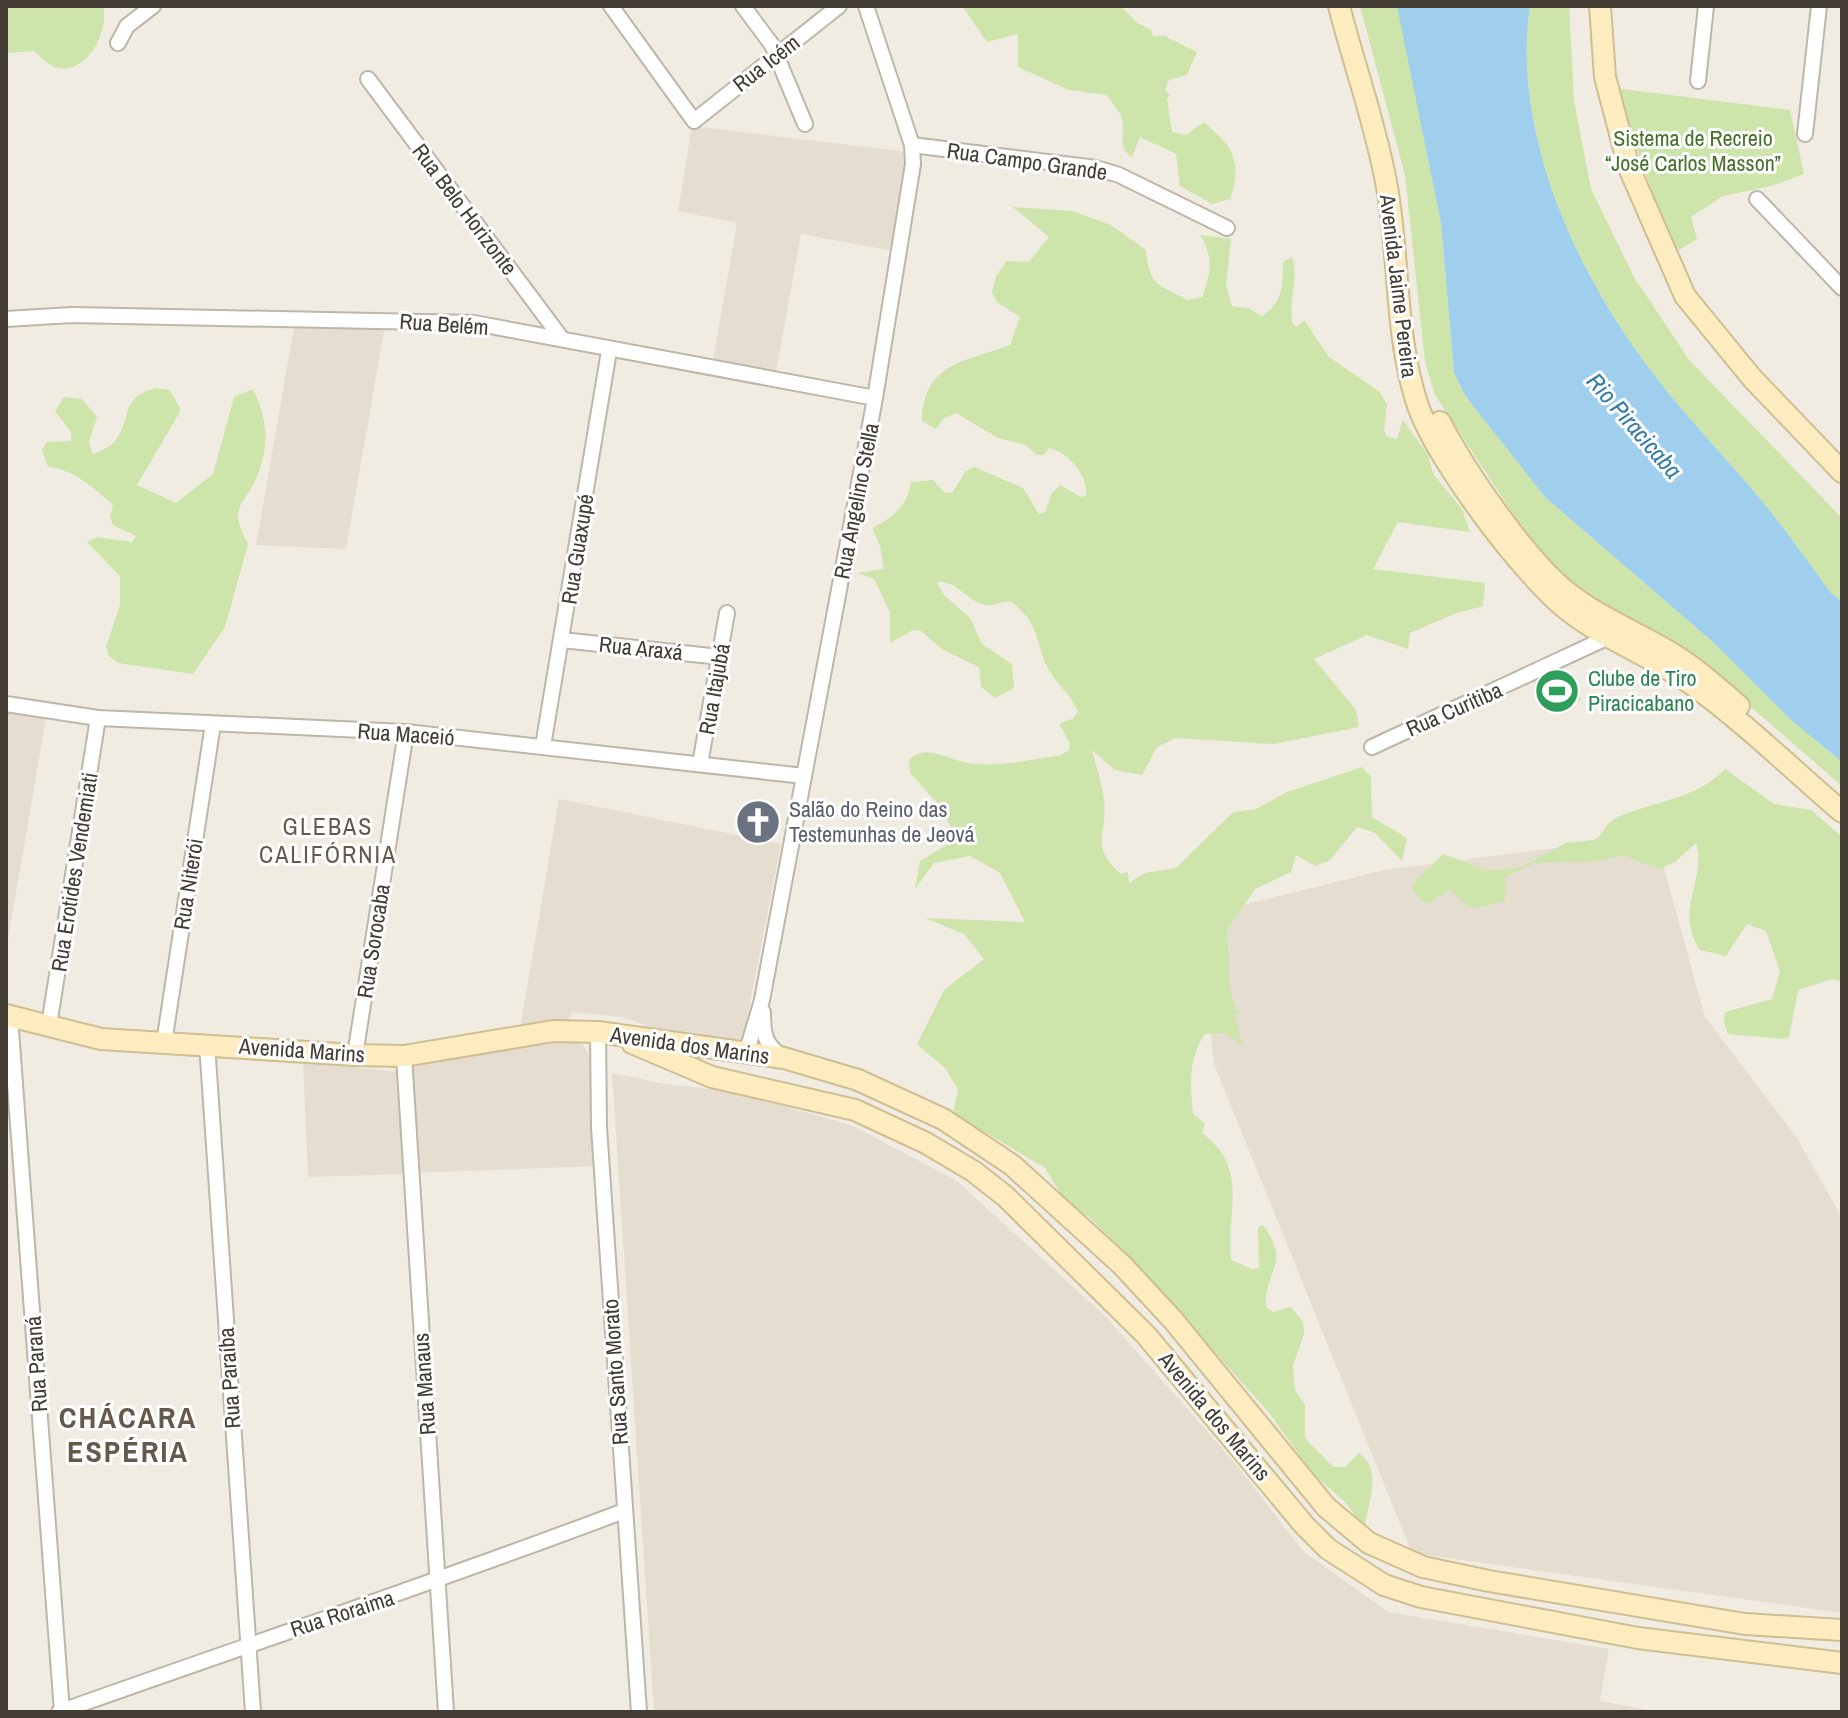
<svg xmlns="http://www.w3.org/2000/svg" width="1848" height="1718" font-family="'Archivo Narrow',sans-serif">
  <style>
    .residential { fill: #e4ddd0 }
    .green { fill: #cde4ab }
    .water { fill: #9fcfed }
    .lines { fill: none; stroke-linecap: round; stroke-linejoin: round }
    .street-casing { stroke: #beb6a8; stroke-width: 18 }
    .secondary-casing { stroke: #d0be93; stroke-width: 24 }
    .street { stroke: #fff; stroke-width: 14 }
    .secondary { stroke: #fdecc0; stroke-width: 20 }
    .labels { text-anchor: middle; stroke-width: 6; stroke-linejoin: round; paint-order: stroke }
    .street-label { font-size: 22px; fill: #423c33; stroke: #fff }
    .park-label { font-size: 22px; fill: #467129; stroke: #fff }
    .leisure-label { font-size: 22px; fill: #27864d; stroke: #fff; text-anchor: start }
    .worship-label { font-size: 22px; fill: #5b616d; stroke: #fff; text-anchor: start }
    .water-label { font-size: 24px; font-style: italic; fill: #317aa9; stroke: #fff }
    .neighbourhood-label { font-size: 24px; letter-spacing: 2px; fill: #64594b; stroke: #fff }
    .district-label { font-size: 30px; font-weight: bold; letter-spacing: 2px; fill: #64594b; stroke: #fff }
  </style>
  <rect width="100%" height="100%" fill="#f1ece2"/>
  <!-- residential -->
  <g class="residential">
    <polygon points="692,126 909,152 894,251 801,234 775,377 712,366 737,223 678,211"/>
    <polygon points="295,322 385,325 346,549 256,545"/>
    <polygon points="6,712 46,718 6,951"/>
    <polygon points="559,799 781,844 742,1044 663,1032 623,1017 572,1012 567,1022 520,1029"/>
    <polygon points="1655,835 1705,1017 1797,1138 1842,1218 1842,1613 1412,1553 1214,1064 1199,916 1384,870"/>
    <polygon points="568,1039 581,1043 594,1061 597,1166 416,1173 409,1063"/>
    <polygon points="303,1062 400,1072 406,1174 308,1177"/>
    <polygon points="612,1073 665,1084 729,1091 851,1125 957,1181 1106,1317 1235,1463 1303,1551 1388,1612 1609,1649 1600,1701 1658,1712 654,1712"/>
  </g>
  <!-- green -->
  <g class="green">
    <path d="M6,6H103C110,31 86,78 54,67C47,64 40,56 34,51L6,53Z"/>
    <path d="M962,6H1121L1137,23L1151,30L1153,36H1165L1197,52L1187,75L1169,80L1165,90L1170,95L1167,99L1172,132L1186,135L1204,122C1233,147 1243,161 1230,199L1212,204L1180,186L1176,154L1140,137L1132,157C1116,146 1126,133 1122,119C1120,111 1111,102 1107,95L1069,90L1018,67V34L987,42Z"/>
    <polygon points="1360,6 1397,6 1400,13 1441,223 1454,373 1466,397 1545,497 1714,643 1791,720 1842,762 1842,786 1708,670 1603,607 1542,558 1435,395 1425,362 1405,175"/>
    <path d="M1530,6H1569L1574,101L1591,189L1634,277L1689,360L1842,518V601L1831,593C1808,562 1786,530 1762,501C1727,459 1688,419 1655,376C1578,277 1511,134 1530,6Z"/>
    <polygon points="1615,88 1790,110 1804,174 1771,186 1723,196 1691,217 1697,239 1674,253"/>
    <path d="M1013,207L1072,211L1111,225L1146,250C1149,285 1158,285 1188,300L1202,297C1211,273 1214,257 1200,235L1231,239L1226,285L1232,306L1248,308L1262,316C1283,303 1283,285 1283,262L1292,257C1300,280 1287,301 1293,324L1297,327L1304,320L1329,357L1380,392L1387,405L1384,431L1387,437L1397,439L1403,420L1427,453L1434,475L1462,509L1470,532L1398,522L1373,569L1485,583L1483,606L1454,614L1410,633L1408,649L1367,635L1314,659L1356,710L1359,727L1274,744L1175,738L1157,747L1142,775L1115,770L1092,750C1096,766 1102,783 1104,800C1108,835 1089,846 1121,874L1128,872L1129,883L1145,873L1176,868L1233,812L1256,809L1287,792L1362,767L1371,777L1372,817L1407,838L1402,861L1375,833L1357,827L1330,860L1315,866L1296,855L1291,872L1255,889L1226,932C1233,966 1221,982 1240,1014H1234L1243,1046L1225,1033L1205,1034C1188,1059 1190,1084 1193,1114L1205,1124L1202,1133C1250,1169 1226,1209 1231,1260L1252,1269L1259,1268L1258,1227L1263,1225C1292,1265 1264,1269 1266,1307L1273,1312L1291,1307L1303,1322L1304,1335L1293,1365L1295,1390L1305,1405V1438L1333,1467H1345L1359,1453C1385,1472 1366,1504 1365,1529L1345,1502L1313,1474L1270,1414L1132,1259L1088,1216L1067,1204L1045,1168L953,1113L958,1090L946,1069L917,1044L944,990L984,959L964,934L925,918L1025,922L1000,873L970,856L934,863L915,889L920,861L948,844L953,833L942,808L910,773L909,760C925,743 949,760 968,763C998,768 1031,759 1061,755L1069,750L1070,743L1059,724L1074,718L1078,711C1071,696 1061,688 1052,675C1034,648 1044,628 1012,602C1000,600 994,608 981,604C965,598 955,580 937,582L944,595L970,618L982,644L1012,664L1014,688L995,698L981,687L979,667L943,650L921,631L913,630L890,643V613L874,579L857,573L884,569L880,546L872,528C893,518 908,505 911,482L933,480L945,493H952L965,472L974,467L1023,488L1039,514L1045,512L1052,493L1060,485L1081,497L1086,495C1088,475 1068,452 1049,448L1044,455H1036L1026,445L998,438L956,413L943,419L936,429L922,421C923,362 966,362 1010,345L1020,317L997,302L992,292L996,276L1006,261L1029,262L1049,237Z"/>
    <path d="M156,388L170,390L181,410L137,485L176,503L213,474L234,397L253,389C268,420 270,449 255,481C251,492 238,503 238,515C238,526 244,535 248,544L225,627L193,674L118,663L109,656L106,647L120,605V576L87,542L97,537L132,542L136,536L113,525L110,517L113,505C94,488 73,469 48,467L42,450L47,442L71,441V432L55,411L64,397L82,399L97,417L89,442L93,455C99,451 111,447 115,441C133,418 119,397 156,388Z"/>
    <polygon points="1564,671 1581,700 1574,704 1568,700 1547,709 1534,682"/>
    <path d="M1725,769L1774,804L1811,810L1842,837V981L1833,979L1798,990L1789,1037L1783,1039L1728,1034L1724,1023L1725,1012L1772,999L1780,971L1766,931L1747,924L1726,956L1700,950C1673,910 1707,882 1696,843L1675,862L1659,869L1621,855L1598,861L1535,863L1505,877V900C1477,909 1470,914 1451,889L1429,903L1422,902L1411,886L1443,854L1488,871L1522,867L1566,843L1594,840C1604,835 1605,823 1616,818C1653,801 1697,799 1725,769Z"/>
  </g>
  <!-- water -->
  <path class="water" d="M1397,6H1530C1511,134 1578,277 1655,376C1688,419 1727,459 1762,501C1786,530 1808,562 1831,593L1842,601V762L1791,720L1714,643L1545,497L1466,397L1454,373L1441,223Z"/>
  <g class="lines">
    <!-- street casing -->
    <g class="street-casing">
      <g id="street">
        <polyline points="611,6 694,121 839,6"/>
        <polyline points="743,6 772,45 805,124"/>
        <polyline points="118,43 127,26 153,6"/>
        <polyline points="368,79 562,339"/>
        <polyline points="1698,81 1706,6"/>
        <polyline points="1805,134 1819,6"/>
        <polyline points="912,145 1096,168 1119,175 1227,228"/>
        <polyline points="1757,199 1842,288"/>
        <polyline points="6,319 72,315 474,323 875,398"/>
        <polyline points="562,640 720,657"/>
        <polyline points="6,704 98,718 406,732 804,776"/>
        <polyline points="543,746 609,351"/>
        <polyline points="1372,747 1615,634"/>
        <polyline points="700,764 727,613"/>
        <path d="M763,1012C763,1033 764,1043 781,1056"/>
        <polyline points="10,1017 62,1712"/>
        <polyline points="49,1025 98,718"/>
        <polyline points="598,1032 599,1127 639,1712"/>
        <polyline points="164,1043 213,724"/>
        <polyline points="207,1044 253,1712"/>
        <polyline points="746,1054 762,1000 875,398 913,164 912,145 866,6"/>
        <polyline points="355,1055 406,732"/>
        <polyline points="404,1056 446,1712"/>
        <path d="M59,1712C247,1645 437,1582 624,1511"/>
      </g>
    </g>
    <!-- secondary casing -->
    <g class="secondary-casing">
      <g id="secondary">
        <path d="M1339,6C1354,65 1375,122 1386,182C1400,255 1394,332 1417,403C1434,457 1525,578 1570,612C1609,642 1655,657 1694,686C1746,724 1793,770 1842,812"/>
        <polyline points="1600,6 1605,77 1629,168 1685,296 1752,378 1842,472"/>
        <path d="M1440,422C1466,472 1524,557 1567,592C1596,615 1629,629 1661,647C1690,663 1714,684 1739,706"/>
        <polyline points="6,1015 101,1039 355,1055 404,1056 553,1031 598,1032 784,1058 858,1080 943,1119 1012,1165 1122,1265 1173,1320 1326,1507 1369,1543 1423,1567 1489,1581 1745,1624 1842,1630"/>
        <polyline points="632,1043 712,1077 855,1110 926,1143 973,1171 1005,1196 1146,1335 1304,1525 1328,1549 1384,1585 1421,1597 1638,1638 1842,1663"/>
      </g>
    </g>
    <!-- street -->
    <use href="#street" class="street"/>
    <!-- secondary -->
    <use href="#secondary" class="secondary"/>
  </g>
  <!-- icons -->
  <defs>
    <g id="stadium-disc" transform="scale(2.3)"><circle r="9.5" fill="#2e9e5b" stroke="#fff"/><path d="M0-5a6.5 5 0 1 0 0 10a6.5 5 0 1 0 0-10ZM-3.5-1.8h7v3.6h-7Z" fill="#fff"/></g>
    <g id="church-disc" transform="scale(2.3)"><circle r="9.5" fill="#6b7280" stroke="#fff"/><path d="M-1.2-6h2.4v3.5h3.3v2.4h-3.3V6h-2.4V-.1h-3.3v-2.4h3.3Z" fill="#fff"/></g>
  </defs>
  <g fill-rule="evenodd">
    <use href="#stadium-disc" x="1557" y="691"/>
    <use href="#church-disc" x="758" y="822"/>
  </g>
  <g class="labels">
    <!-- street labels -->
    <g class="street-label">
      <text transform="translate(766 63) rotate(-38)" y="8">Rua Icém</text>
      <text transform="translate(1027 161) rotate(8)" y="8">Rua Campo Grande</text>
      <text transform="translate(465 209) rotate(53)" y="8">Rua Belo Horizonte</text>
      <text transform="translate(1399 286) rotate(83)" y="8">Avenida Jaime Pereira</text>
      <text transform="translate(444 324) rotate(4)" y="8">Rua Belém</text>
      <text transform="translate(856 501) rotate(-79)" y="8">Rua Angelino Stella</text>
      <text transform="translate(577 549) rotate(-81)" y="8">Rua Guaxupé</text>
      <text transform="translate(641 648) rotate(6)" y="8">Rua Araxá</text>
      <text transform="translate(714 689) rotate(-80)" y="8">Rua Itajubá</text>
      <text transform="translate(1454 709) rotate(-24)" y="8">Rua Curitiba</text>
      <text transform="translate(406 734) rotate(4)" y="8">Rua Maceió</text>
      <text transform="translate(74 872) rotate(-81)" y="8">Rua Erotides Vendemiati</text>
      <text transform="translate(188 884) rotate(-81)" y="8">Rua Niterói</text>
      <text transform="translate(373 941) rotate(-81)" y="8">Rua Sorocaba</text>
      <text transform="translate(690 1045) rotate(8)" y="8">Avenida dos Marins</text>
      <text transform="translate(302 1050) rotate(4)" y="8">Avenida Marins</text>
      <text transform="translate(36 1364) rotate(-94)" y="8">Rua Paraná</text>
      <text transform="translate(615 1372) rotate(-94)" y="8">Rua Santo Morato</text>
      <text transform="translate(229 1378) rotate(-94)" y="8">Rua Paraíba</text>
      <text transform="translate(424 1384) rotate(-94)" y="8">Rua Manaus</text>
      <text transform="translate(1215 1416) rotate(50)" y="8">Avenida dos Marins</text>
      <text transform="translate(342 1613) rotate(-18)" y="8">Rua Roraima</text>
    </g>
    <!-- park labels -->
    <g class="park-label">
      <text x="1693" y="146">Sistema de Recreio<tspan x="1693" dy="25">“José Carlos Masson”</tspan></text>
    </g>
    <!-- leisure labels -->
    <g class="leisure-label">
      <text x="1588" y="686">Clube de Tiro<tspan x="1588" dy="25">Piracicabano</tspan></text>
    </g>
    <!-- worship labels -->
    <g class="worship-label">
      <text x="789" y="817">Salão do Reino das<tspan x="789" dy="25">Testemunhas de Jeová</tspan></text>
    </g>
    <!-- water labels -->
    <g class="water-label">
      <text transform="translate(1634 426) rotate(49)" y="8">Rio Piracicaba</text>
    </g>
    <!-- neighbourhood labels -->
    <g class="neighbourhood-label">
      <text x="328" y="835">GLEBAS<tspan x="328" dy="28">CALIFÓRNIA</tspan></text>
    </g>
    <!-- district labels -->
    <g class="district-label">
      <text x="128" y="1428">CHÁCARA<tspan x="128" dy="34">ESPÉRIA</tspan></text>
    </g>
  </g>
  <!-- border -->
  <rect width="1848" height="1718" fill="none" stroke="#423c33" stroke-width="16"/>
</svg>
